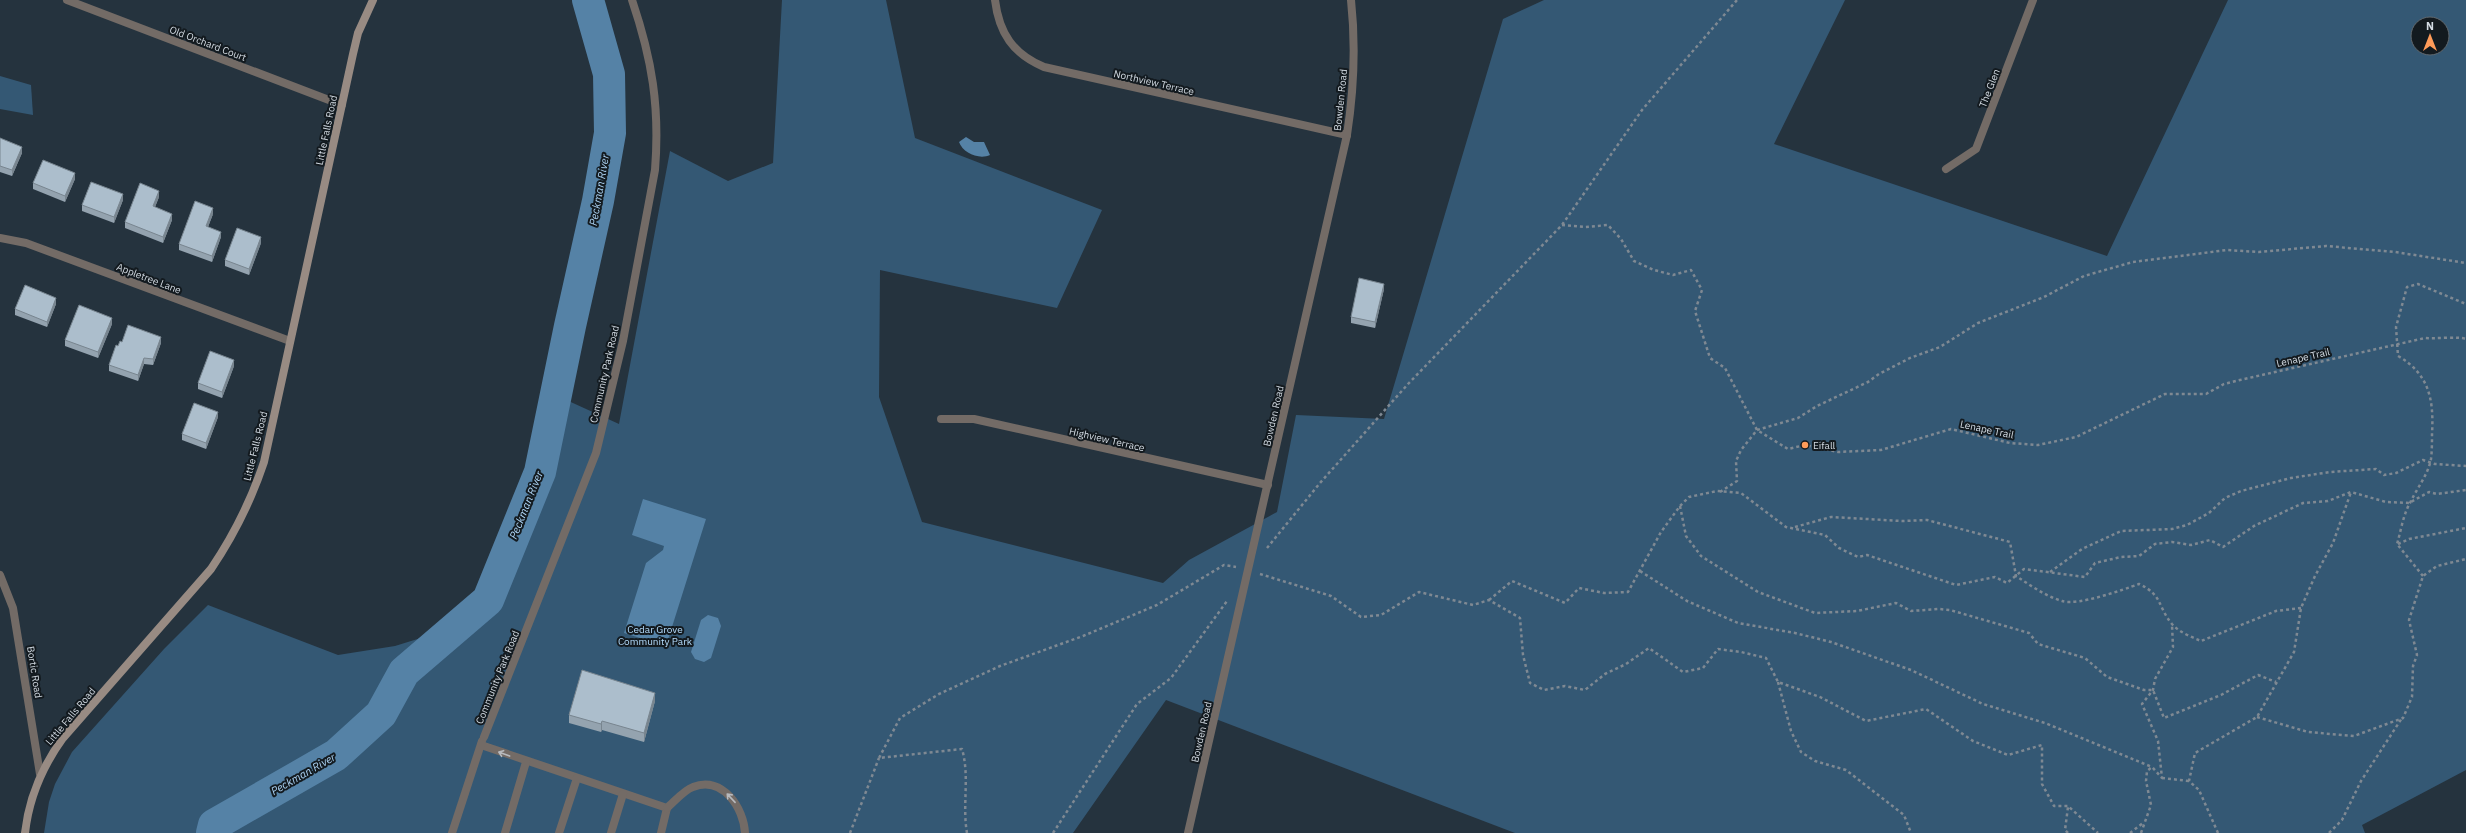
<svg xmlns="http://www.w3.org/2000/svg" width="2466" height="833" font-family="'IBM Plex Sans',sans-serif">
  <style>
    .green { fill: #345874; fill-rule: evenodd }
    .water { fill: #5582a6 }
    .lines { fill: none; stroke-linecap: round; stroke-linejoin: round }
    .river { stroke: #5582a6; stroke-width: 32 }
    .path { stroke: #7f8993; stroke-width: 2.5; stroke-dasharray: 3 3; stroke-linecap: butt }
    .lane { stroke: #736b66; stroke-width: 8 }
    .street { stroke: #736b66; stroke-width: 8 }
    .secondary { stroke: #988b83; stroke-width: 8 }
    .wall { fill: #94a3af }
    .shaded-wall { fill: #78858f }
    .building { fill: #acbecc; stroke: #78858f }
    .oneway { stroke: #b7babe }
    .poi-dot { fill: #fe9b59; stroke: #131a1f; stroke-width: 1.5 }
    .labels { text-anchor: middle; stroke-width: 4; stroke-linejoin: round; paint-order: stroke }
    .street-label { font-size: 10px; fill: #d4dce4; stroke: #131a1f }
    .poi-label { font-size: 10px; fill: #d4dce4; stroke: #131a1f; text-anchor: start }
    .park-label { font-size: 10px; fill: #b4dcfd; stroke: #131a1f }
    .water-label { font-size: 11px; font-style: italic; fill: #add4f5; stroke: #131a1f }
  </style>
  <rect width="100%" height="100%" fill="#25333e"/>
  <!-- green -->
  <g class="green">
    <path d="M782,0H886L915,138L1102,210L1057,308L880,270L879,397L922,522L1163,583L1189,560L1277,512L1296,415L1384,419L1503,19L1544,0H1845L1774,144L2107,256L2228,0H2466V770L2362,825L2365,833H1515L1166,700L1073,833H44L49,802L55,784L72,752L164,649L208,605L338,655L395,646L440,632L480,587L536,450L551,393L619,424L670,151L728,181L773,163ZM2418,24H2442V48H2418Z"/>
    <polygon points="0,76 31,85 33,115 0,109"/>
  </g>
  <!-- water -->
  <g class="water">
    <path d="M966,137L974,142H984L990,155C979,160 963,153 959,142Z"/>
    <polygon points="643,499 706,519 666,646 624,633 646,563 663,550 664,546 632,535"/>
    <polygon points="708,615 718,618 721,626 711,658 704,662 695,659 691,652 701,620"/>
  </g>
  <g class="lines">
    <!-- river -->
    <polyline class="river" points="212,833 214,825 336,755 381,714 404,672 488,600 540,472 570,326 598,201 610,133 609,74 588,0"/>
    <!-- path -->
    <g class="path">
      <path d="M1562,225L1585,227L1608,225L1621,239L1634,261L1654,270L1673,275L1691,270L1702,290L1695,311L1710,358L1725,368L1757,430L1788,449L1805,445L1838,452L1881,450L1951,429L2010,443L2038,445L2076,437L2165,394H2206L2224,384L2240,380L2425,338C2435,339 2458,336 2466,339"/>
      <polyline points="1720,492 1737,481 1736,461 1741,450 1757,430 1798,418 1817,406 1868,382 1879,374 1910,358 1940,347 1978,323 2044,297 2084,276 2133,262 2227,250 2259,252 2326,246 2395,252 2466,263"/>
      <polyline points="1680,506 1686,536 1701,556 1758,592 1815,613 1857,611 1896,603 1911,611 1939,609 1950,610 2029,633 2038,644 2085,658 2107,677 2144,690 2153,690 2164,718 2221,695 2258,675 2276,682"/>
      <path d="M1795,527L1831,517L1902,521L1927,520L2010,542L2016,576C2030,585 2045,596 2062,601C2078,606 2122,590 2139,584C2163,595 2157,606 2172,624C2179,632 2191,637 2201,641L2276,611L2301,608"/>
      <polyline points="2398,544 2409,539 2466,528"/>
      <polyline points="1267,548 1320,483 1408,384 1562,225 1642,110 1737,0"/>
      <polyline points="1640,571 1687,601 1738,623 1795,633 1831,642 1911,670 1983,704 2045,723 2152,767"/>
      <polyline points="2050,572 2082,549 2121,531 2172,529 2187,525 2209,513 2225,498 2241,491 2291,478 2330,472 2376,469 2384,475 2396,473 2423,460 2435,464 2466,466"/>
      <polyline points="1260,574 1331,596 1361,617 1381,615 1419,592 1473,605 1489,600 1520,618 1523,655 1530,683 1544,690 1565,686 1585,690 1605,674 1626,664 1649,648 1683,672 1703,668 1718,649 1741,652 1766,658 1778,682 1820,697 1866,721 1926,709 1973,741 2008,755 2042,745 2042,784 2054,806 2068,806 2098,833"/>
      <path d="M2423,576L2397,544C2401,531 2403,515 2410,503C2417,488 2428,475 2431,459C2432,451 2432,442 2432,434C2434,399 2429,374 2398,356L2396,327L2407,287L2418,284L2466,304"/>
      <polyline points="1489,600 1512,581 1565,603 1579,588 1604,593 1628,592 1661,532 1680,506 1689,497 1717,491 1741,493 1786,527 1825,535 1839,548 1858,557 1867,555 1956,585 1995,577 2007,583 2024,569 2085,577 2095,563 2121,557 2139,556 2155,544 2172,542 2191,545 2210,540 2223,547 2254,526 2303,503 2328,501 2351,492 2386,502 2409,503 2429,492 2437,494 2466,490"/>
      <polyline points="1778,682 1791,731 1801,752 1815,761 1846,770 1904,815 1911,833"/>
      <polyline points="2257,717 2308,732 2354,736 2403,718 2412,697 2413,666 2417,655 2409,620 2423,576 2437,566 2466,559"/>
      <polyline points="2162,778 2189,781"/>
      <polyline points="850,833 879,758"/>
      <path d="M967,833C962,805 970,777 962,749L879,758L900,718L939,694L1000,666L1083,636L1157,605L1224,565L1236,567"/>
      <polyline points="1053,833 1137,704 1171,678 1227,601"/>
      <polyline points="2068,833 2065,830 2068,807"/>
      <polyline points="2130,833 2143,823"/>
      <polyline points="2141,833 2151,805 2146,781 2147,771 2152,767 2162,778 2158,741 2142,704 2153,690 2155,679 2173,647 2172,625"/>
      <polyline points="2218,833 2199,790 2189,781 2195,753 2257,717 2294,652 2301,608 2315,576 2333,543 2351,492"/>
      <polyline points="2329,833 2342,820 2361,781 2402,718"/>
    </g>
    <!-- lane -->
    <g class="lane">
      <polyline points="481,745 667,808 661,833"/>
      <path d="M667,808C674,802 684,790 693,787C723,775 744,809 745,833"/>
      <polyline points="452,833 482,741"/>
      <polyline points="505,833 526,762"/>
      <polyline points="559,833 577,778"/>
      <polyline points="611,833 623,794"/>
    </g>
    <!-- street -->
    <g class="street">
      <polyline points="67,0 342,105"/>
      <path d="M995,0C999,33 1013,54 1044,67L1347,135"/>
      <polyline points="1946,169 1976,149 2033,0"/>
      <polyline points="0,238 26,243 290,341"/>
      <polyline points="941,419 974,419 1268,485"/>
      <polyline points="0,575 13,608 40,774"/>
      <path d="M484,737L596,453L623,341L655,170C660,107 652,59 632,0"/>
      <path d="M1188,833L1347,135C1354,89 1356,46 1351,0"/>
    </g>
    <!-- secondary -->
    <path class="secondary" d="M25,833C29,797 42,767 63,738L211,569C234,535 251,501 264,462L353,54L358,33L373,0"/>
  </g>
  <!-- wall -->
  <g class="wall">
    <polygon points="0,138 22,153 12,176 0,172"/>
    <polygon points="75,179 65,202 33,189 33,183"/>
    <polygon points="159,197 155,207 172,220 163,243 125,228 125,222"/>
    <polygon points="123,200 114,223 82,211 82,205"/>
    <polygon points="213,214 208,227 221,237 212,262 179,250 179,244"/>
    <polygon points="261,243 249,275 225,266 225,260"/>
    <polygon points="1384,289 1375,328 1351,323 1351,317"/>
    <polygon points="56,304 47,327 15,315 15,309"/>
    <polygon points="112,324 98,358 65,346 65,340"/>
    <polygon points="122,342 161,343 153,365 144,364 138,381 109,371 109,365 118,346"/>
    <polygon points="234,366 222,398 198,389 198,383"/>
    <polygon points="218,417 206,449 182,440 182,434"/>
    <polygon points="655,701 644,742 602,730 601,732 569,723 569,715"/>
  </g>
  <!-- shaded-wall -->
  <g class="shaded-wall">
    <polygon points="22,147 22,153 12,176 12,170"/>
    <polygon points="75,173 75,179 65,202 65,196"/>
    <polygon points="159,191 159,197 153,212 153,206"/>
    <polygon points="123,194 123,200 114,223 114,217"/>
    <polygon points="213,208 213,214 206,232 206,226"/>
    <polygon points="172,214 172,220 163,243 163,237"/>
    <polygon points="221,232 221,237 212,262 212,256"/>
    <polygon points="261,237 261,243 249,275 249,269"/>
    <polygon points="1384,284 1384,289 1375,328 1375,322"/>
    <polygon points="56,298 56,304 47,327 47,322"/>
    <polygon points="112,318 112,324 98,358 98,352"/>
    <polygon points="161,337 161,343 153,365 153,359"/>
    <polygon points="144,358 144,364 138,381 138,375"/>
    <polygon points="234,360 234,366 222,398 222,392"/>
    <polygon points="218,412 218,417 206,449 206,443"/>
    <polygon points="655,693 655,701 644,742 644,733"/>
    <polygon points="602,721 602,730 601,732 601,724"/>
  </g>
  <!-- building -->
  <g class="building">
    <polygon points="0,138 22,147 12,170 0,166"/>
    <polygon points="43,160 75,173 65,196 33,183"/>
    <polygon points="91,182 123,194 114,217 82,205"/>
    <polygon points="140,183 159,191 153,206 172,214 163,237 125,222"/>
    <polygon points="195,201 213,208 206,226 221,232 212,256 179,244"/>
    <polygon points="237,228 261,237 249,269 225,260"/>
    <polygon points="1359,278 1384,284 1375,322 1351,317"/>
    <polygon points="25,285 56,298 47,322 15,309"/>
    <polygon points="79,305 112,318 98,352 65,340"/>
    <polygon points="128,325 161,337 153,359 144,358 138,375 109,365 116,345 118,346 120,341 122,342"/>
    <polygon points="210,351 234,360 222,392 198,383"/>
    <polygon points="194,403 218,412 206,443 182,434"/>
    <polygon points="582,670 655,693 644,733 602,721 601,724 569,715"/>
  </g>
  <!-- one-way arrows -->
  <defs><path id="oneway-shaft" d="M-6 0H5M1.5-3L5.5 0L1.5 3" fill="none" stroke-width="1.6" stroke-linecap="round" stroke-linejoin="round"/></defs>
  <g class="oneway">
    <use href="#oneway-shaft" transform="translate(504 754) rotate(-160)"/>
    <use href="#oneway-shaft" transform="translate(731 798) rotate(-133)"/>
  </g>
  <!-- markers -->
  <circle class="poi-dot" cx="1805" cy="445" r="4"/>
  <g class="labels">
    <!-- street labels -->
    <g class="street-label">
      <text transform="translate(208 43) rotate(21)" y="4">Old Orchard Court</text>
      <text transform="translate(1154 82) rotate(13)" y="4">Northview Terrace</text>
      <text transform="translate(1989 88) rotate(-69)" y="4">The Glen</text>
      <text transform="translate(1340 100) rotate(-84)" y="4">Bowden Road</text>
      <text transform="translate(326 130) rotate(-78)" y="4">Little Falls Road</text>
      <text transform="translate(149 278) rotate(21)" y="4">Appletree Lane</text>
      <text transform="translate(2303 357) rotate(-13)" y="4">Lenape Trail</text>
      <text transform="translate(604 374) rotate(-77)" y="4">Community Park Road</text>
      <text transform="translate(1273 416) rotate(-77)" y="4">Bowden Road</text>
      <text transform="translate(1987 429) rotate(12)" y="4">Lenape Trail</text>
      <text transform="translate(1107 439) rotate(13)" y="4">Highview Terrace</text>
      <text transform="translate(255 446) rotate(-76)" y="4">Little Falls Road</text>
      <text transform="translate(35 672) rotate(81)" y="4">Bortic Road</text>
      <text transform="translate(497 677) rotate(-68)" y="4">Community Park Road</text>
      <text transform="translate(70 716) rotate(-50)" y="4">Little Falls Road</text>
      <text transform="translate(1201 732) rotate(-77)" y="4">Bowden Road</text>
    </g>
    <!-- poi labels -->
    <g class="poi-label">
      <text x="1813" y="449">Eifall</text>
    </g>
    <!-- park labels -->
    <g class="park-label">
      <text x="655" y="633">Cedar Grove<tspan x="655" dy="12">Community Park</tspan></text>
    </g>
    <!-- water labels -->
    <g class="water-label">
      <text transform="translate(599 190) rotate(-80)" y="4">Peckman River</text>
      <text transform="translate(526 505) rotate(-68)" y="4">Peckman River</text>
      <text transform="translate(303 774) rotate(-30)" y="4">Peckman River</text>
    </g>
  </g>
  <!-- north arrow -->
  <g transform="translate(2430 36)"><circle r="19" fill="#131a1f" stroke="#60686e"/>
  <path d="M0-3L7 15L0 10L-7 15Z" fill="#fe9b59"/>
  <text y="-6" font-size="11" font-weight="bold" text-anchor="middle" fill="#d4dce4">N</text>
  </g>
</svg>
